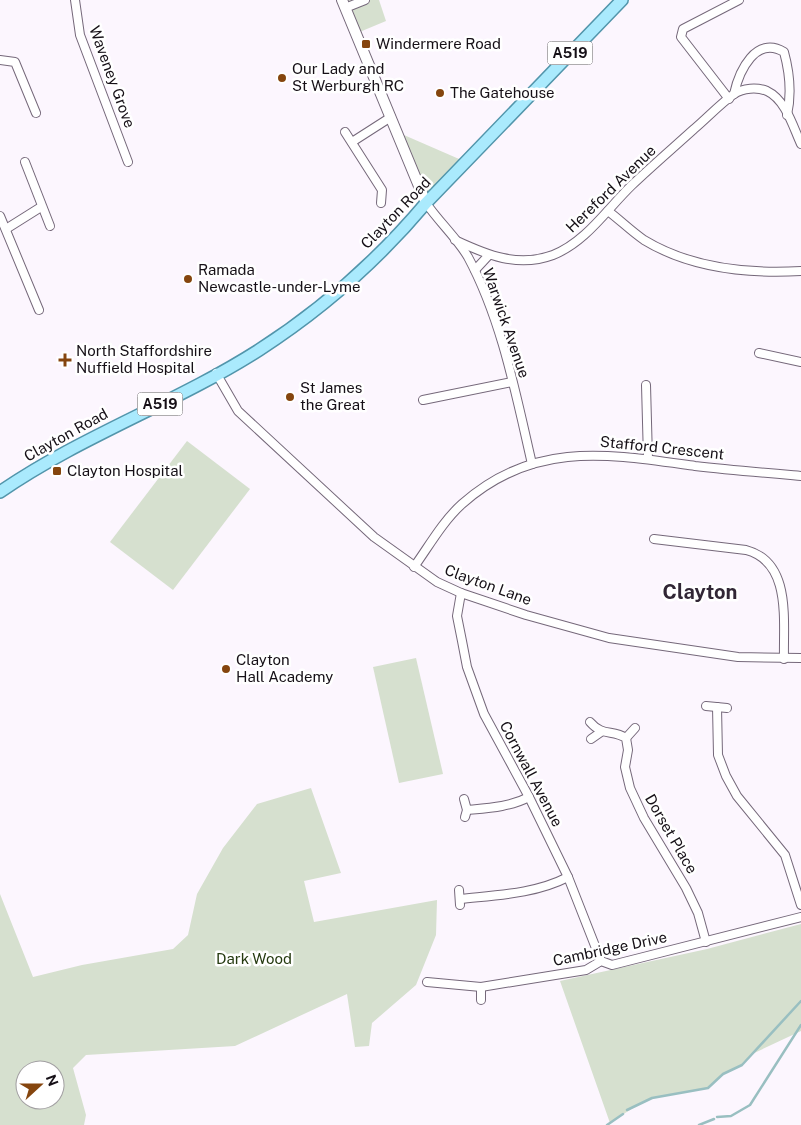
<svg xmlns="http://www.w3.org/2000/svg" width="801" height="1125" font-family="'Public Sans',sans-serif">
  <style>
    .green { fill: #d6e0cf; fill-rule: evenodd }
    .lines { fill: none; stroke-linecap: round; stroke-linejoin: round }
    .stream { stroke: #99bfc1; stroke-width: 2.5 }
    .street-casing { stroke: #75687a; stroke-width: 10 }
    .secondary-casing { stroke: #75687a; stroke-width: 12 }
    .primary-casing { stroke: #5295ab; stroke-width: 14 }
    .street { stroke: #fff; stroke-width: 8 }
    .secondary { stroke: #fff; stroke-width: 10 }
    .primary { stroke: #aaeafd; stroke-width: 11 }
    .poi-dot { fill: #85450e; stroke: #fff; stroke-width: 2 }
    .labels { text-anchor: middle; stroke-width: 5; stroke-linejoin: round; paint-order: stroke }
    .shield { fill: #fff; stroke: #5c585d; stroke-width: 1 }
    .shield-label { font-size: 14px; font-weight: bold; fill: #161017 }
    .poi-label { font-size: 15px; fill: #161017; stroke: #fff; text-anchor: start }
    .street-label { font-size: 15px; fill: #161017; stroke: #fff }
    .park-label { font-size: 15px; fill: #253a10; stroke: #fff }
    .district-label { font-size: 20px; font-weight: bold; fill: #312635; stroke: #fff }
  </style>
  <rect width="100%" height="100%" fill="#fcf6fe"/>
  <!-- green -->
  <g class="green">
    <polygon points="342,0 379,0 386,21 362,31 357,36"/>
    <polygon points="397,132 466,162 426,203"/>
    <polygon points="187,441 250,489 173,590 110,542"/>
    <polygon points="416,658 443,774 399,783 373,667"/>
    <path d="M311,788L341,873L304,881L314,922L437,900L436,935L416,985L372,1023L369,1046L355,1047L347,994L235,1046L86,1055L73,1068L86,1115L84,1125H0V894L33,977L82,965L173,949L188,935L197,894L223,848L257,804ZM25,1070H55V1100H25Z"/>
    <polygon points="801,924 801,1031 750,1055 742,1065 723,1074 708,1088 652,1098 642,1102 610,1123 560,981 707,949"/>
  </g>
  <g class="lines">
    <!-- stream -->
    <g class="stream">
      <polyline points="627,1110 652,1098 708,1088 723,1074 742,1065 801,1001"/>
      <polyline points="717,1117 731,1116 750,1105 801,1025"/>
      <polyline points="607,1125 623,1114"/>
      <polyline points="699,1125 714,1119"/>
    </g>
    <!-- street casing -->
    <g class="street-casing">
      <g id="street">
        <polyline points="75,0 80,35 128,162"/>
        <polyline points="345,8 365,0"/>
        <polyline points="0,60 15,62 36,113"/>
        <path d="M734,94C739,71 756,35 784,52C790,74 792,93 787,115"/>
        <polyline points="729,99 681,37 683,29 739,0"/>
        <polyline points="345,132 382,190 381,203"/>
        <polyline points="352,142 391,117"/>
        <polyline points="25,162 50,226"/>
        <path d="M426,203C439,222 457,238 468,257C502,320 516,395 532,464"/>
        <path d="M608,211C620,220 631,231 644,240C690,268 748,274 801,271"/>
        <polyline points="0,216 39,310"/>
        <polyline points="6,229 41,207"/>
        <path d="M455,240C487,255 518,268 553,255C586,242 607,209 632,185C652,166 673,148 694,129C707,118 720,104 734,94C743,88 757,87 767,91C786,100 793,127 801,144"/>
        <polyline points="475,270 488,256"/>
        <polyline points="759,353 801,362"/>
        <polyline points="216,373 238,411 374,537 437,582 461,593 526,615 609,638 738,657 801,658"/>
        <polyline points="646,385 648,459"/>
        <polyline points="423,400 512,382"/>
        <path d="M654,539L746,550C792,562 783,621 784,659"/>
        <path d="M414,567C429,546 443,521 462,504C534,440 608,454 695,466C730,470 766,473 801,476"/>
        <polyline points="461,593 457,616 462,641 467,667 484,714 529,797 568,877 601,961"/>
        <polyline points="706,706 727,708"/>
        <polyline points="717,707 718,755 726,776 737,796 785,855 801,905"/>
        <path d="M590,722C603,737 612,729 626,738L628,750L625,767L630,788L644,818L686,888L698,913L706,942"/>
        <polyline points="626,738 635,728"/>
        <polyline points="591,739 601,732"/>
        <polyline points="464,799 467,810 465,817"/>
        <path d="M467,810C489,808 510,807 529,797"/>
        <polyline points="459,890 460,905"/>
        <path d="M460,899C497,895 535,894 568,877"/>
        <polyline points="427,982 481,987 586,970 601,961 612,965 801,917"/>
        <polyline points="481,1000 481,987"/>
      </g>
    </g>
    <!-- secondary casing -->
    <g class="secondary-casing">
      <polyline id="secondary" points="342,0 426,203"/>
    </g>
    <!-- primary casing -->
    <g class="primary-casing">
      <path id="primary" d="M0,492C81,436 176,403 259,350C321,310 378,260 426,203L622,0"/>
    </g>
    <!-- street -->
    <use href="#street" class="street"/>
    <!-- secondary -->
    <use href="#secondary" class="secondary"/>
    <!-- primary -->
    <use href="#primary" class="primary"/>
  </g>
  <!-- markers -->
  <g class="poi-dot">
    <rect x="361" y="39" width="10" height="10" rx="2.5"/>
    <circle cx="282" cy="78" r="5"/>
    <circle cx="440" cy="93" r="5"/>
    <circle cx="188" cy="279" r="5"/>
    <path d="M62.5 352.5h5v5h5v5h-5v5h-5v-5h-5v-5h5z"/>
    <circle cx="290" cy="397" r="5"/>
    <rect x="52" y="466" width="10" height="10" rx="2.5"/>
    <circle cx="226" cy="669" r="5"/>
  </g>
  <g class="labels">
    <!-- shield labels -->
    <g class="shield">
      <rect x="547.5" y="41.5" width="45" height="23" rx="4"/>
      <rect x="137.5" y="392.5" width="45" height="23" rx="4"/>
    </g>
    <g class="shield-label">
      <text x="570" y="58">A519</text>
      <text x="160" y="409">A519</text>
    </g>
    <!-- poi labels -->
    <g class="poi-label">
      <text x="376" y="49">Windermere Road</text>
      <text x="292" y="74">Our Lady and<tspan x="292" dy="17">St Werburgh RC</tspan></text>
      <text x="450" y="98">The Gatehouse</text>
      <text x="198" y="275">Ramada<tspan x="198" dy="17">Newcastle-under-Lyme</tspan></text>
      <text x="76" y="356">North Staffordshire<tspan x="76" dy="17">Nuffield Hospital</tspan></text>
      <text x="300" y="393">St James<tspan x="300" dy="17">the Great</tspan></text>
      <text x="67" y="476">Clayton Hospital</text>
      <text x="236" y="665">Clayton<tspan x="236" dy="17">Hall Academy</tspan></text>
    </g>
    <!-- street labels -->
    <g class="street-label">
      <text transform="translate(112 77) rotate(70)" y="5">Waveney Grove</text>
      <text transform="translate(611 189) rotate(-44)" y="5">Hereford Avenue</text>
      <text transform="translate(396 213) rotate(-46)" y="5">Clayton Road</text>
      <text transform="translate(506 323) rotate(71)" y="5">Warwick Avenue</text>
      <text transform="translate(66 435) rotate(-29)" y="5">Clayton Road</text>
      <text transform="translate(662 448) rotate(6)" y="5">Stafford Crescent</text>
      <text transform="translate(488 585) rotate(20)" y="5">Clayton Lane</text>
      <text transform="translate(531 774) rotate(62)" y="5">Cornwall Avenue</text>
      <text transform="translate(671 834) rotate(60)" y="5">Dorset Place</text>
      <text transform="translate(610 949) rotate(-12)" y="5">Cambridge Drive</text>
    </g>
    <!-- park labels -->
    <g class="park-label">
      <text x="254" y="964">Dark Wood</text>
    </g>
    <!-- district labels -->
    <g class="district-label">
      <text x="700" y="599">Clayton</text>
    </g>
  </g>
  <!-- north arrow -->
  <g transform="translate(40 1085) rotate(69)"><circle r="24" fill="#ffffff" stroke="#a29fa2"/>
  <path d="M0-4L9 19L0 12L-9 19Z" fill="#85450e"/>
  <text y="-8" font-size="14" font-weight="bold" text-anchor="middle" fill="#161017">N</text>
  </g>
</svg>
